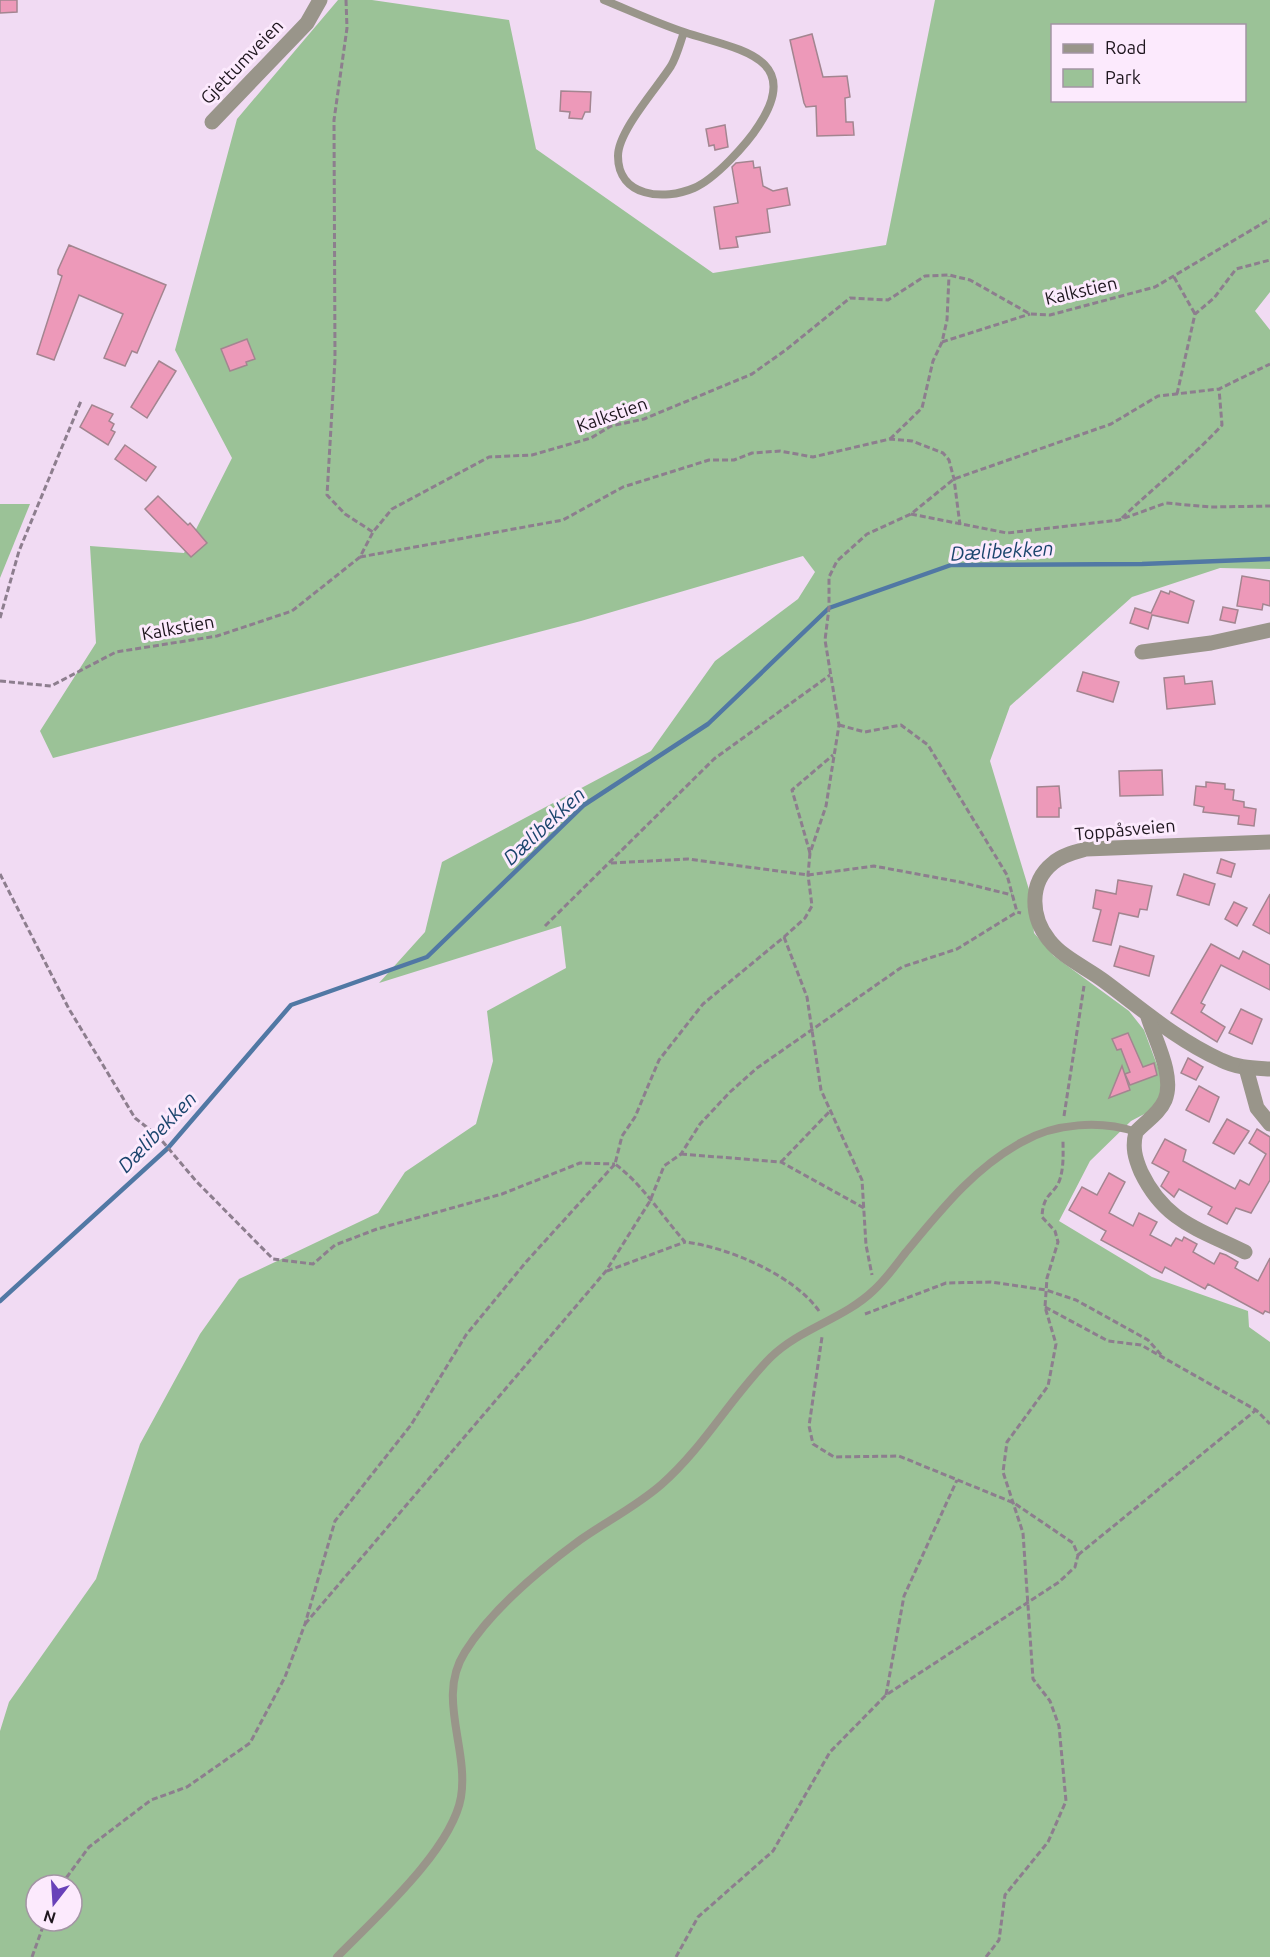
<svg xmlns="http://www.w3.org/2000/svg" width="1270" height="1957" font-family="Ubuntu,sans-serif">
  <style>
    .green { fill: #9bc297; fill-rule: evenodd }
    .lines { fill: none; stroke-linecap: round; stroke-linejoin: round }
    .stream { stroke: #5178a4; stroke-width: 4.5 }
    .building { fill: #ed99b9; stroke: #a38590; stroke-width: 1.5 }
    .path { stroke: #8d7e8e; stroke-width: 3; stroke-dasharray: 6 3; stroke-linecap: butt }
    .lane { stroke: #99958a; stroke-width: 8 }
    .street { stroke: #99958a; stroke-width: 15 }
    .labels { text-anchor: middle; stroke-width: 6; stroke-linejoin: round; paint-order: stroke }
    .street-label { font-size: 18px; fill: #1e161e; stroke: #fceafd }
    .water-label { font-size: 20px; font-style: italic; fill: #1b456d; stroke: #fceafd }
  </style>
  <rect width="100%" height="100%" fill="#f1dbf3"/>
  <!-- green -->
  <g class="green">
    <path d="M338,0H372L509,20L536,149L713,273L886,245L935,0H1270V292L1255,311L1270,330V569L1220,568L1132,597L1010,706L990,761L1030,893L1034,933L1054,956L1129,1011L1144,1030L1163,1081L1162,1096L1152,1110L1131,1121L1090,1161L1059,1221L1152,1277L1248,1311L1249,1327L1270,1342V1957H0V1731L9,1702L96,1579L140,1444L200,1334L239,1279L378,1213L405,1172L476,1124L493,1061L487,1011L566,968L561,926L379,983L425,932L442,862L651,751L715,661L798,599L815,572L803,556L581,621L53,758L40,731L96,643L90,546L184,553L232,458L175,350L237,119ZM1052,26H1244V100H1052ZM36,1885H72V1921H36Z"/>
    <polygon points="0,504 30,504 0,578"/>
  </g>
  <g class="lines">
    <!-- stream -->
    <polyline class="stream" points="0,1301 168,1148 291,1005 427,957 584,805 708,724 829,608 951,565 1142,564 1270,559"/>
  </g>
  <!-- building -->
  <g class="building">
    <polygon points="0,0 17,0 17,12 0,13"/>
    <polygon points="812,34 823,77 847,76 850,97 845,98 846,122 853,122 854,135 817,136 816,106 806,107 804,103 790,40"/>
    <polygon points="561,91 591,92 590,112 585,112 582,119 569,118 570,112 560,111"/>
    <polygon points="725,125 728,147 715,150 714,145 709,146 706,129"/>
    <polygon points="753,161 754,168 760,167 763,186 773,191 787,188 790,205 767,209 770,232 736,237 738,247 720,249 714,207 738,203 732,167 736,163"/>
    <polygon points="69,245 166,285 137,353 132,351 125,366 104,358 123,314 79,295 54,360 37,354 62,276 58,274 58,270"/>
    <polygon points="247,339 255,359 246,362 247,365 230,371 221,349"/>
    <polygon points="159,361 176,371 147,418 131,407"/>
    <polygon points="92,405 113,414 109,421 114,424 111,430 115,432 108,445 80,427"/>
    <polygon points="125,445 156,467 146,481 115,459"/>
    <polygon points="158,496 188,525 190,523 207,543 191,557 145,509"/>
    <polygon points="1242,576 1270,581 1270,606 1263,604 1262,610 1237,606"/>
    <polygon points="1161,591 1169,594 1170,591 1194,601 1188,623 1152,615 1148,629 1130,623 1135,608 1151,613"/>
    <polygon points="1223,607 1238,610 1235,623 1220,620"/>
    <polygon points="1083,672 1119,682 1113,702 1077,691"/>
    <polygon points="1184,676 1185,684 1212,681 1215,704 1167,709 1164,678"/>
    <polygon points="1162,770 1163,795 1120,796 1119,771"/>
    <polygon points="1206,782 1225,784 1225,789 1234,790 1233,800 1244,802 1244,807 1256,809 1254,826 1238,824 1239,816 1203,812 1204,807 1194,805 1196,786 1206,787"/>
    <polygon points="1059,786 1061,808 1059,808 1059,817 1037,817 1037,787"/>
    <polygon points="1221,859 1235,864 1231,877 1217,873"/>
    <polygon points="1184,874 1215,884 1209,905 1177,895"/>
    <polygon points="1118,880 1152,886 1147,910 1140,909 1138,917 1119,913 1111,945 1093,941 1101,910 1093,908 1096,890 1116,894"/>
    <polygon points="1270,894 1270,934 1253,925"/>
    <polygon points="1234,902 1247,908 1237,926 1225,919"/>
    <polygon points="1211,944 1239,959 1243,951 1270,965 1270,990 1221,965 1201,1003 1205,1005 1201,1012 1225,1027 1217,1042 1171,1013"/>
    <polygon points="1120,946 1154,956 1149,976 1114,966"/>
    <polygon points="1241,1009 1262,1019 1252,1044 1229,1033"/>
    <polygon points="1128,1033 1143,1067 1154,1063 1157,1075 1130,1085 1125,1074 1130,1072 1121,1049 1117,1050 1112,1039"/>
    <polygon points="1188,1058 1203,1067 1196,1080 1181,1073"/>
    <polygon points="1122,1066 1130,1090 1109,1098"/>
    <polygon points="1199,1086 1219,1097 1209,1122 1186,1110"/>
    <polygon points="1227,1119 1249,1131 1234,1154 1213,1143"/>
    <polygon points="1257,1129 1270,1137 1270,1180 1251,1213 1236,1208 1227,1224 1208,1214 1212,1207 1179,1189 1174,1197 1161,1186 1169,1172 1152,1163 1165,1139 1186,1150 1183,1161 1235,1189 1240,1180 1249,1185 1266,1154 1249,1143"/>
    <polygon points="1109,1173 1125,1182 1109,1213 1133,1226 1139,1213 1157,1222 1150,1235 1171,1246 1176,1238 1182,1241 1184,1237 1197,1244 1193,1252 1214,1264 1220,1253 1226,1255 1238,1262 1235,1268 1258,1281 1270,1258 1270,1313 1265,1311 1263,1314 1208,1284 1205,1289 1165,1267 1162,1273 1101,1240 1106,1231 1069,1210 1082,1187 1097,1195"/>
  </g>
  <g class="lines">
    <!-- path -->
    <g class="path">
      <polyline points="346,0 347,28 334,120 335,359 327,495 345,514 373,532"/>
      <polyline points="1174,277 1195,314"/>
      <polyline points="942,342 1030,314"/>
      <polyline points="1177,394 1195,314 1214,298 1236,269 1270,260"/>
      <polyline points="890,439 922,408 933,361 942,342 947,320 949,276"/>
      <polyline points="911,514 1007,533 1119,520 1166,503 1210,507 1270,506"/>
      <path d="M1122,518C1155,486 1191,459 1222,425L1219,389"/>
      <polyline points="360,557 563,520 623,487 709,460 734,460 752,453 780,451 813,457 890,439 912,441 943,453 949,460 954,479 960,525"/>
      <polyline points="0,618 19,551 81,401"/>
      <polyline points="0,681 51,686 116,652 217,636 292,611 360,557 373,532 392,509 489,457 532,455 591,438 611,426 644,419 752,374 787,349 850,298 888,300 925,276 949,275 970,280 1030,314 1050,315 1155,287 1270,219"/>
      <polyline points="839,725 865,732 901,725 928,745 1007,875 1017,912"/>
      <polyline points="810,853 792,790 833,755"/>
      <polyline points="611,863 688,859 808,875 874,866 960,882 1012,895"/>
      <polyline points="0,874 69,1009 135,1118 158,1136 196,1181 273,1259 313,1264 335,1245 377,1229 502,1194 580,1163 615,1164"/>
      <polyline points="545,926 714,759 830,675"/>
      <polyline points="784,937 807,997 821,1090 862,1180 866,1245 872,1275"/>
      <polyline points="1064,1116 1084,986"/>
      <polyline points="681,1154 781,1162 864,1208"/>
      <polyline points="781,1162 831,1110"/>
      <polyline points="607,1271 685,1242"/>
      <polyline points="1045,1307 1108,1341 1141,1345 1256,1410 1270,1424"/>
      <path d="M819,1311C794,1275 727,1247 685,1242C662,1216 643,1185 615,1164L622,1136L635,1117L659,1060L703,1004L784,937L805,918L812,906L808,875L810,853L826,806L839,725L825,640L829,608V577L837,561L867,534L911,514L954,479L1111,424L1158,396L1219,389L1270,364"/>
      <polyline points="865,1314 946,1283 991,1282 1046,1290 1076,1300 1148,1340 1163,1357"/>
      <polyline points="1078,1555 1256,1410"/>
      <polyline points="305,1624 606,1271 650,1201 664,1166 681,1154 700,1124 730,1092 757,1068 902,967 957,949 1017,912 1021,913"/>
      <polyline points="886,1695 904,1596 957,1480"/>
      <polyline points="61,1885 89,1847 151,1800 187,1787 250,1743 285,1677 305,1624 335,1521 411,1425 466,1335 526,1262 615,1164"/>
      <polyline points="32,1957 45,1921"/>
      <polyline points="676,1957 698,1917 773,1851 830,1752 886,1695 1059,1582 1075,1567 1078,1555 1073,1543 1014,1503 899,1456 834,1457 813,1444 809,1426 822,1337"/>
      <path d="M986,1957L999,1940L1005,1895L1048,1842L1066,1801L1059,1726L1050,1701L1033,1679L1023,1533L1003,1472L1007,1442L1048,1386L1056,1344L1045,1307L1047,1278L1058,1242L1055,1231L1042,1217C1043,1192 1055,1195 1060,1179C1064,1166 1063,1153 1063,1140"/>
    </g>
    <!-- lane -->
    <g class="lane">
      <path d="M604,0C631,11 657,23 684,32C733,49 805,55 759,125C747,144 715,179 694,188C664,201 618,197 618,156C618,131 657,88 671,66C677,56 680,43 684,32"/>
      <path d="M337,1957C374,1919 452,1850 461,1797C469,1748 436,1697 465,1652C492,1609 539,1570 580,1540C607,1521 637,1506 662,1484C704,1447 731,1397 771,1357C801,1328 844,1319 874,1290C886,1279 896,1265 906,1252C941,1210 974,1168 1022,1142C1055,1123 1101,1120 1136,1132"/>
    </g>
    <!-- street -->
    <g class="street">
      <polyline points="212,122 307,23 320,0"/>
      <polyline points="1142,652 1211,643 1270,630"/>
      <path d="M1270,842L1086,849C1075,852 1062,855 1053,863C1028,883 1031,918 1049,940C1063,958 1087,968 1104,981C1143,1010 1177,1040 1221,1060C1237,1068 1253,1068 1270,1069"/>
      <path d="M1148,1017C1155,1040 1175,1076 1165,1100C1159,1114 1146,1121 1136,1132C1132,1147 1135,1158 1141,1172C1165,1222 1199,1229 1245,1252"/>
      <polyline points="1246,1068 1257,1108 1270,1124"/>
    </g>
  </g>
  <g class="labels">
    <!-- street labels -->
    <g class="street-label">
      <text transform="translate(242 62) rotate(-46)" y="6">Gjettumveien</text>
      <text transform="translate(1081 291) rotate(-13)" y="6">Kalkstien</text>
      <text transform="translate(612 415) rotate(-19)" y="6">Kalkstien</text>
      <text transform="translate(178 628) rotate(-10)" y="6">Kalkstien</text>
      <text transform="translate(1125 830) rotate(-5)" y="6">Toppåsveien</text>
    </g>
    <!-- water labels -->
    <g class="water-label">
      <text transform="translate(1002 551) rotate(-3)" y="7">Dælibekken</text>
      <text transform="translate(544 826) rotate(-43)" y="7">Dælibekken</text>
      <text transform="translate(157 1132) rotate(-46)" y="7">Dælibekken</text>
    </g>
  </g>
  <!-- legend -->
  <rect x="1051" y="24" width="195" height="78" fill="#fceafd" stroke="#a395a4" stroke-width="1.5"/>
  <rect x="1063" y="44" width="30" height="9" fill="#99958a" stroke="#a395a4" stroke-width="1.5"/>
  <text x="1105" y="54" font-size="18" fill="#1e161e">Road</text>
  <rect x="1063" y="69" width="30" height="18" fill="#9bc297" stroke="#a395a4" stroke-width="1.5"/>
  <text x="1105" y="84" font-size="18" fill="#1e161e">Park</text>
  <!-- north arrow -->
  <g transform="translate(54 1903) rotate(197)"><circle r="28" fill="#fceafd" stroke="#a395a4" stroke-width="1.5"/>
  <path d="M0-4.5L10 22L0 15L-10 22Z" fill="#6841b9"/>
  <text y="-9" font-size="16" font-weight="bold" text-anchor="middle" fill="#1e161e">N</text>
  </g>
</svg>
